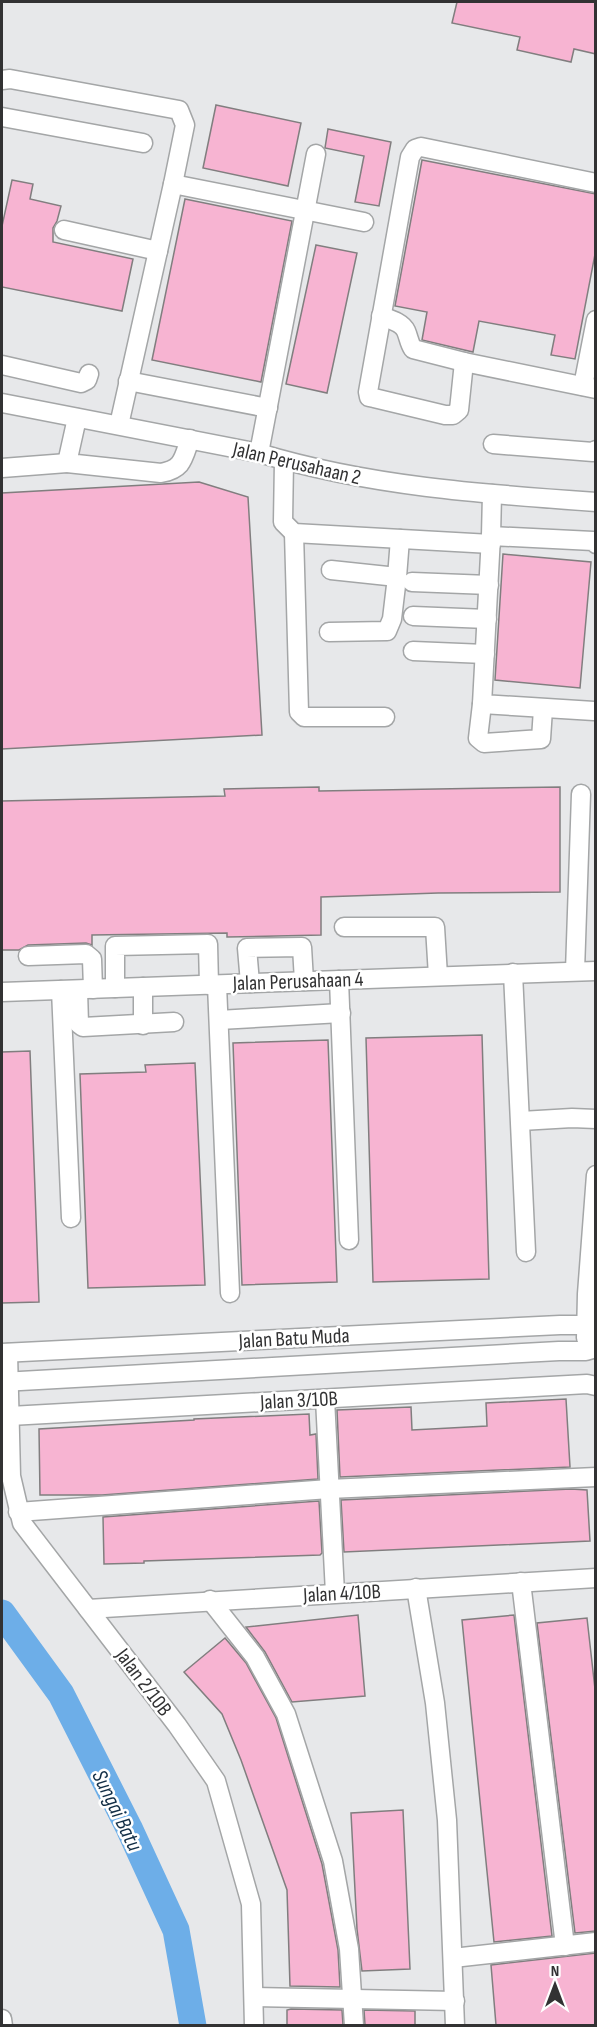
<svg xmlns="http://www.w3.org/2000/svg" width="597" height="2027" font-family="'Sofia Sans Condensed',sans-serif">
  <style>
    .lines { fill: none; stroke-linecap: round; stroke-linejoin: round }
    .river { stroke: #6daee8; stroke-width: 27 }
    .building { fill: #f7b4d2; stroke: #817e7f; stroke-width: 1.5 }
    .minor-casing { stroke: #a4a6a7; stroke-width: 21 }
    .minor { stroke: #fff; stroke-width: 18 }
    .labels { text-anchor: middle; stroke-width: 5; stroke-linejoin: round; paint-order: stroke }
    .street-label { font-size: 21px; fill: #323233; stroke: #fff }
    .water-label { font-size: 22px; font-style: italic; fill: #112d45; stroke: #fff }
  </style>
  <rect width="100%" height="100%" fill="#e7e8ea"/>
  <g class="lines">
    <!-- river -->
    <polyline class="river" points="2,1613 61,1694 129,1828 176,1930 193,2026"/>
  </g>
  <!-- building -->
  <g class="building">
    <polygon points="457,2 596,2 596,54 574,49 571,62 517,50 520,37 452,23"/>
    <polygon points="216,105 301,123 288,186 203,168"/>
    <polygon points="328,129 391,142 379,206 355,202 364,156 325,148"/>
    <polygon points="422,160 596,194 596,249 575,359 551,355 555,335 479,321 473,352 422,340 427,312 395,306"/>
    <polygon points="12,180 33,184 30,199 61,206 57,221 53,228 53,242 133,259 122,311 2,287 2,226"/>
    <polygon points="185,199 292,221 261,382 152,360"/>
    <polygon points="316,245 357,253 327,393 286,384"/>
    <polygon points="199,482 248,497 262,735 2,749 2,493"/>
    <polygon points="503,554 591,562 580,688 495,680"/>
    <polygon points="319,787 319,791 560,787 560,892 438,893 321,897 321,935 227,937 227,933 92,935 92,945 86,943 28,945 19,950 2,950 2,801 225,796 224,789"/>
    <polygon points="482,1035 489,1279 373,1282 366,1038"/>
    <polygon points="328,1040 337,1282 242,1285 233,1043"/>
    <polygon points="30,1051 39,1302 2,1303 2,1052"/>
    <polygon points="195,1063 205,1285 88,1288 80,1074 146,1072 145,1065"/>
    <polygon points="566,1399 570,1467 340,1477 337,1410 411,1407 412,1430 450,1428 487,1426 486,1403"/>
    <polygon points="309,1414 310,1435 316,1434 318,1479 102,1495 40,1495 39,1429 194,1420 194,1419"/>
    <polygon points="571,1489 587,1490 590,1541 344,1552 341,1500"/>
    <polygon points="319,1501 322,1553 320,1555 144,1561 144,1563 104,1564 103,1517"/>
    <polygon points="358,1615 365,1696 292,1702 265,1652 246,1627"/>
    <polygon points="514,1615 552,1936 494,1942 462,1620"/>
    <polygon points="587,1618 596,1698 596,1931 575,1933 537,1623"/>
    <polygon points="225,1638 246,1663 276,1718 322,1864 338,1950 340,1987 290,1986 287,1890 241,1760 222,1714 184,1672"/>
    <polygon points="403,1810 410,1969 362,1971 357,1929 351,1813"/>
    <polygon points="596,1953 596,2025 496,2025 491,1965"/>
    <polygon points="291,2009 342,2010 343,2025 287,2025 287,2010"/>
    <polygon points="364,2010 415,2011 415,2025 365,2025"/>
  </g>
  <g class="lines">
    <!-- minor casing -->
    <g class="minor-casing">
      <g id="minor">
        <polyline points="2,80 10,79 179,110 185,125 173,184"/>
        <polyline points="2,117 143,143"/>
        <polyline points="596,183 421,147 415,149 410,157 368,392 369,397 374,398 445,415 453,415 459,410 464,362 596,389"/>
        <polyline points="64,230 158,251"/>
        <path d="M381,316C389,319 402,322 406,331C409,338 409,343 413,349L464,362"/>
        <polyline points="2,365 81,383 87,380 89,374"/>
        <polyline points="128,381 268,408"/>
        <polyline points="583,386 596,320"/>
        <path d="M2,403L259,453C368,486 482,494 596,502"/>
        <path d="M77,418L67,463L161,473C183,469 183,459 190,439"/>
        <polyline points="119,425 173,184 364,222"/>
        <polyline points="493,444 593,452 596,450"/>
        <polyline points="259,453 316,154"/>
        <polyline points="284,461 283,522 294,533 491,544"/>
        <polyline points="2,468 67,463"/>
        <polyline points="294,533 299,712 304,717 385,717"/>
        <polyline points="491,536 492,494"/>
        <polyline points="331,570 397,577 400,539"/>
        <polyline points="412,582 489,585"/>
        <polyline points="413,616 487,619"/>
        <polyline points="329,632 387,631 392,619 397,577"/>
        <polyline points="413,651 485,654"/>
        <polyline points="482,704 478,738 484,743 541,739 543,709"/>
        <polyline points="594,711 482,704 491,536 593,541 596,544"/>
        <polyline points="344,927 435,927 438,976"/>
        <polyline points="28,956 86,954 92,959 93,989"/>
        <polyline points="575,971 581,794"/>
        <polyline points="513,973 526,1252"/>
        <polyline points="339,980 349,1240"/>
        <polyline points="250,983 247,948 302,947 304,981"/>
        <polyline points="217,985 230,1293"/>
        <polyline points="143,987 143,1025"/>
        <polyline points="115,988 115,946 208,944 209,985"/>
        <polyline points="61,990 71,1218"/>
        <polyline points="78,990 79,1024 83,1027 174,1022"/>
        <polyline points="2,992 596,971"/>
        <polyline points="219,1020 341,1013"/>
        <polyline points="521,1121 572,1118 596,1119"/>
        <polyline points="586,1338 587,1294 596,1175"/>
        <polyline points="2,1353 560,1325 587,1325 596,1329"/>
        <polyline points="8,1353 11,1476 22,1523 177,1725 216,1781 251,1904 254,2026"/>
        <polyline points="2,1382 559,1351 586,1351 596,1348"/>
        <polyline points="325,1399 335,1593"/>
        <polyline points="10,1416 587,1384 596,1386"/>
        <polyline points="18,1512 329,1489 596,1477"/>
        <polyline points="521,1582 565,1946"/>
        <polyline points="416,1588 435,1703 447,1820 455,2026"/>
        <polyline points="210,1600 255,1657 286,1714 333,1861 349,1949 354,2026"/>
        <polyline points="88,1609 596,1578"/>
        <polyline points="453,1958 596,1942"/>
        <polyline points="254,1997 455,2001"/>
        <polyline points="2,2019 3,2026"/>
      </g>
    </g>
    <!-- minor -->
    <use href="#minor" class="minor"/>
  </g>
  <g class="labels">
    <!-- street labels -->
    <g class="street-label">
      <text transform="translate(297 463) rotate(13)" y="7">Jalan Perusahaan 2</text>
      <text transform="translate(298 981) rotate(-2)" y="7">Jalan Perusahaan 4</text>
      <text transform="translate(294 1338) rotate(-3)" y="7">Jalan Batu Muda</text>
      <text transform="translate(299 1400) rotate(-3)" y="7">Jalan 3/10B</text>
      <text transform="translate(342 1593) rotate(-3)" y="7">Jalan 4/10B</text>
      <text transform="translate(144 1682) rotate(53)" y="7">Jalan 2/10B</text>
    </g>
    <!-- water labels -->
    <g class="water-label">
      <text transform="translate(118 1810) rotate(64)" y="8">Sungai Batu</text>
    </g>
  </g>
  <!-- border -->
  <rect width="597" height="2027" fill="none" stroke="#323233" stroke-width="6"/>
  <!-- north arrow -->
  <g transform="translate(555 1985)" stroke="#ffffff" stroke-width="4.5" paint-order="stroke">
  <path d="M0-4.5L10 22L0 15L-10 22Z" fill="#323233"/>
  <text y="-9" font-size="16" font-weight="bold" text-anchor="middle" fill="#323233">N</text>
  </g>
</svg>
